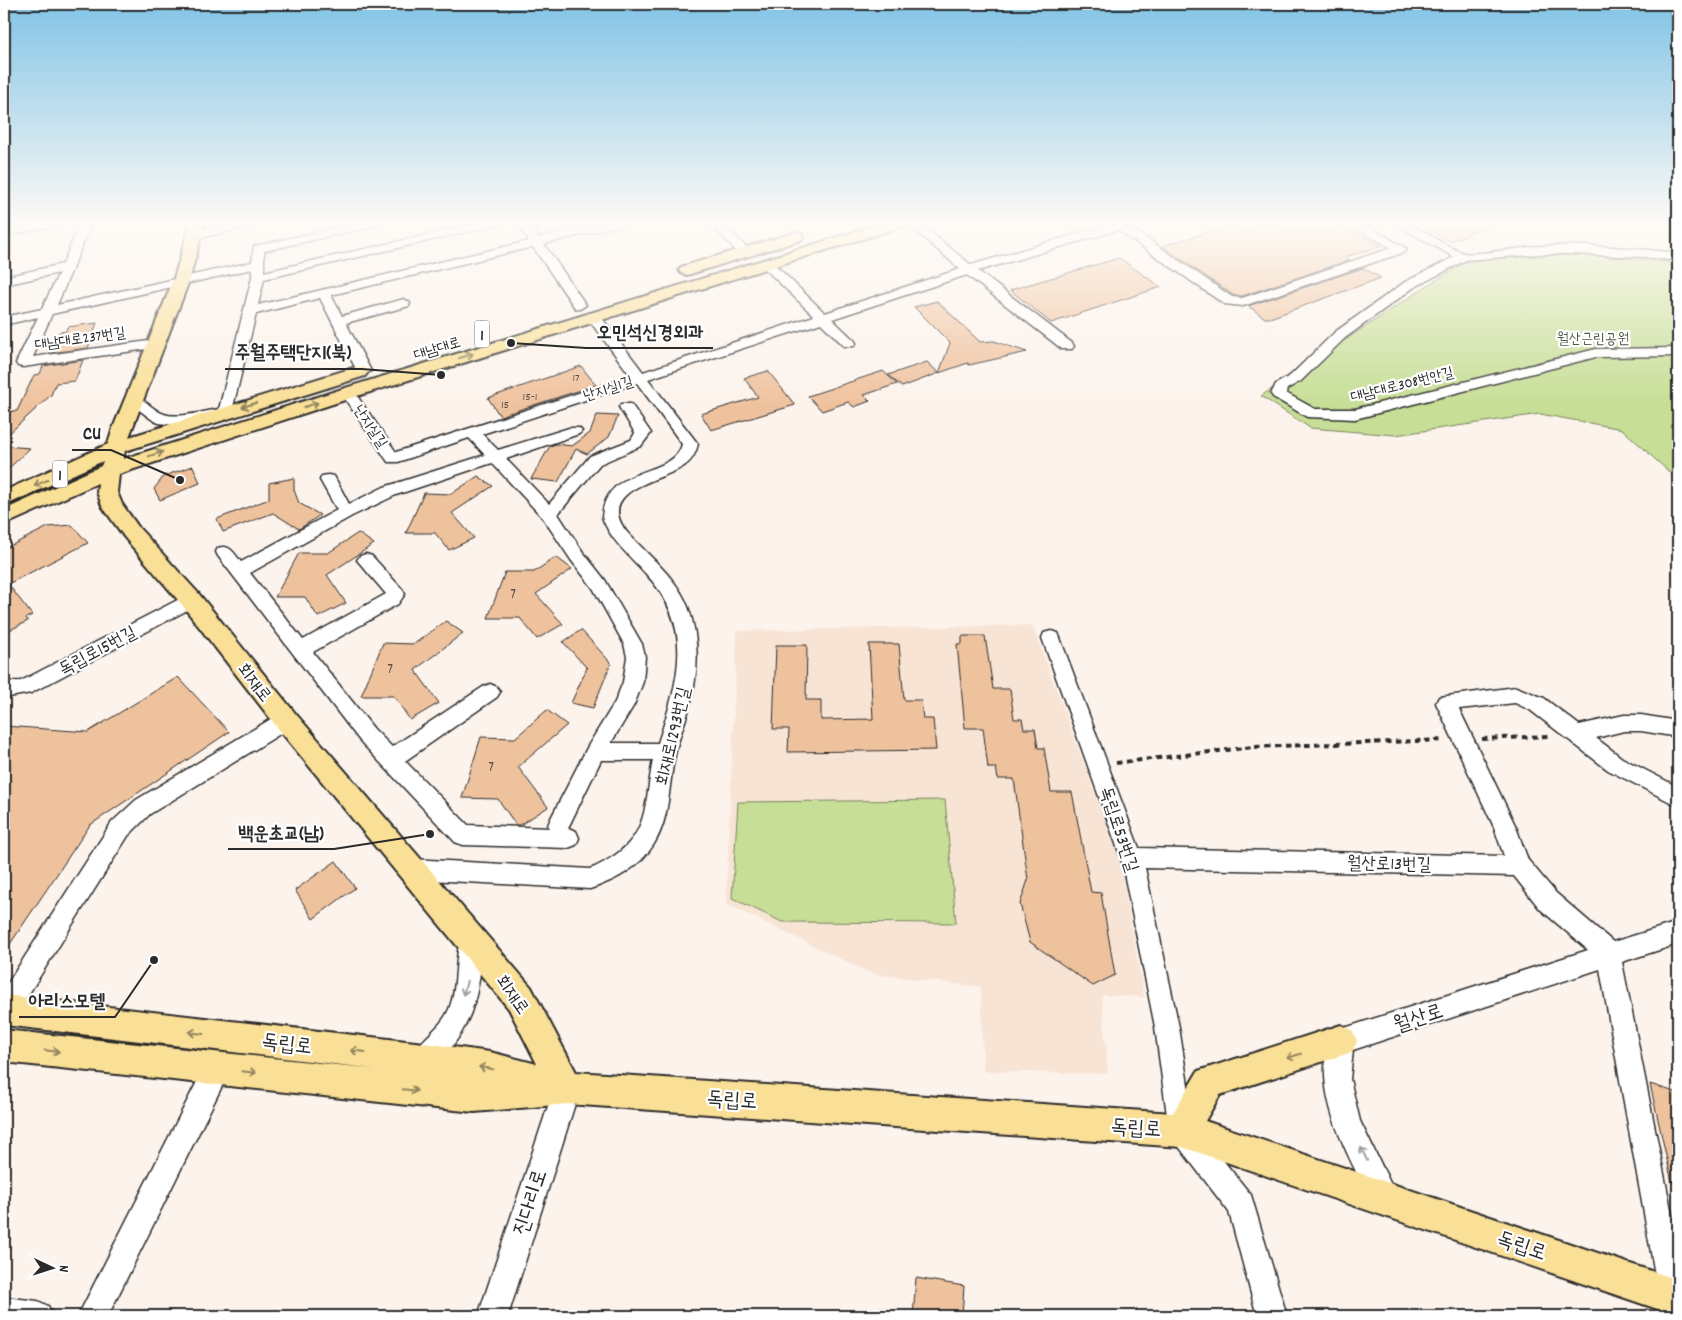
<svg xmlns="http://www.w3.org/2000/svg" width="1682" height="1320" font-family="Dekko,'Poor Story',sans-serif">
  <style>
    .built { fill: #f8e4d5 }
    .green { fill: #c6de95; stroke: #788460 }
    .building { fill: #efc29e; stroke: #2b2b2b }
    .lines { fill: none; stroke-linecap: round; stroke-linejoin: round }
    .minor-casing { stroke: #2b2b2b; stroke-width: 3 }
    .major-casing { stroke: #2b2b2b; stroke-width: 4 }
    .path { stroke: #2b2b2b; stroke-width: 4; stroke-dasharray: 5.5 4.5; stroke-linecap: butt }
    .minor { fill: #fff; fill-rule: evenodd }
    .major { fill: #fadf96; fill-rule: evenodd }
    .oneway { stroke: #928560 }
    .oneway2 { stroke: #a0a0a0 }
    .labels { text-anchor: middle; stroke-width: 4.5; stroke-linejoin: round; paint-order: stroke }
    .far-number-label { font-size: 12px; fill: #5c5148 }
    .far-street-label { font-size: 15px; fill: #2b2b2b; stroke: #fff }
    .far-park-label { font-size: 15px; fill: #525846; stroke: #fff }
    .number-label { font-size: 15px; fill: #5c5148 }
    .shield { fill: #fff; stroke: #6b6b6b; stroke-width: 1 }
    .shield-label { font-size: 16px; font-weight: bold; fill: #2b2b2b }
    .street-label { font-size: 18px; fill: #2b2b2b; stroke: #fff }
    .near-street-label { font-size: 21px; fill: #2b2b2b; stroke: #fff }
    .leader { fill: none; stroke: #2b2b2b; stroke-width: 2 }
    .callout-dot { fill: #2b2b2b; stroke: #fff; stroke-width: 2 }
    .callout-label { font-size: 19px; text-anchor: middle; font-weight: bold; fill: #2b2b2b; stroke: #fff; stroke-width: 4.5; stroke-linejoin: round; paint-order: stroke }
  </style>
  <rect width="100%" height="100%" fill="#fcf3ec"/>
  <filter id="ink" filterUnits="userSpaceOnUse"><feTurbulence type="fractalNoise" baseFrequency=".02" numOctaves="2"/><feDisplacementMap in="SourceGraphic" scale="10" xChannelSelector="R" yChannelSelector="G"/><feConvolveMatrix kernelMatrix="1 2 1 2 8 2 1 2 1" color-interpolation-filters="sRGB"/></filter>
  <g filter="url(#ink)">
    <!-- built -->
    <polygon class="built" points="1032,625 1119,857 1144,997 1102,995 1108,1074 983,1071 981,987 872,974 726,904 737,631"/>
    <!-- green -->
    <g class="green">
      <polygon points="1578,254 1678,263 1678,480 1622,429 1540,414 1395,435 1310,428 1261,396 1428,285 1469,260"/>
      <polygon points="945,800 956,923 782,922 732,898 738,802"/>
    </g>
    <!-- building -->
    <g class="building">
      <polygon points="1241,222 1338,222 1381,246 1345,257 1350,260 1242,296 1233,295 1162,246"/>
      <polygon points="1414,222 1489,222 1490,226 1466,233 1469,235 1449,241"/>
      <polygon points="1119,258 1161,287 1051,323 1010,290"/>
      <polygon points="1363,268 1381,278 1270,318 1265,318 1248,306"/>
      <polygon points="937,301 980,342 994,341 1027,352 969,365 968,363 939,373 950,343 914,307"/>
      <polygon points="97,323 88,348 49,353 59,332 66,331 67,327"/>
      <polygon points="83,360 75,381 56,383 51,395 4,438 4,418 12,411 17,411 34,375 40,374 43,366"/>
      <polygon points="927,362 939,373 902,387 888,375"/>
      <polygon points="581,366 596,385 500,416 488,398"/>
      <polygon points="768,371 795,405 711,430 701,414 758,397 744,378"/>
      <polygon points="883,371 897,384 864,395 870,401 854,407 848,402 822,411 808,396"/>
      <polygon points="597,415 618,416 609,437 587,454 576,449 558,482 531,479 550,446 556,444 572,446 590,433"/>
      <polygon points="4,446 30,448 4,473"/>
      <polygon points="193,466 200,483 160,500 154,489 164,476"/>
      <polygon points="478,476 493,486 452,513 474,538 449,550 435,533 406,533 424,493 451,494"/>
      <polygon points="294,478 294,490 299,503 320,515 299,529 273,513 223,532 217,519 269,499 269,483"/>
      <polygon points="72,525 88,543 8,584 32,615 26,618 28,621 4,633 4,549 48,527"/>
      <polygon points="358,533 374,544 327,575 346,603 318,617 305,597 275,597 299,553 328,553"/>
      <polygon points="556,557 572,569 536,594 563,624 537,639 520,618 488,618 505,572 534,572"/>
      <polygon points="446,621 463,633 415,670 439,703 410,720 394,696 361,696 383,643 414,644"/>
      <polygon points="581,630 611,663 593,708 571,703 587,668 563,642"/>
      <polygon points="962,636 985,636 993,689 1010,689 1014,719 1022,719 1024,729 1035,729 1038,748 1044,748 1051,792 1072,792 1091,892 1101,893 1115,975 1093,986 1030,942 1020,904 1028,880 1014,779 998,779 996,768 988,768 983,728 965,728 957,644 962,644"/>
      <polygon points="869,644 899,644 904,700 921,700 923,719 933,719 936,750 788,752 789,729 773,729 776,645 807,645 806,700 821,700 821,720 873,719"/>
      <polygon points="178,677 229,732 90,825 4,953 4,726 88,732"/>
      <polygon points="547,710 567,725 518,767 548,807 520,825 516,825 498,799 462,798 481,737 515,738"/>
      <polygon points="336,861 355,888 313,919 295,890"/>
      <polygon points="1650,1084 1678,1093 1678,1181 1672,1182"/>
      <polygon points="916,1278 964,1286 962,1316 913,1316"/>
    </g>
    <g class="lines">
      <!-- minor casing -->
      <g class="minor-casing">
        <g id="minor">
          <polygon points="42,222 64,222 58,225 4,236 4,230"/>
          <path d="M80,222H92L57,305L252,262L254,246L365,222H386L380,225L264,251V272L483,222H503L497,225L264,279L258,305L529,241L516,222H528L539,238L608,222H628L626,224L544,244L586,305L580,309L575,308L533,247L331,295L342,316L404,299L410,303L409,306L346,323L371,371L364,375L357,371L320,298L256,314L231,415L174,425L159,423L154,421L127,401L129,398C143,394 151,410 164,414C178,419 205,411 219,409L252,277V269L52,314L33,357L156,340L161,341L163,344L161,347L23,367L18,366L16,363L38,317L4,325V317L42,309L59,273L4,285V277L63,264Z"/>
          <polygon points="243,222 265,222 259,225 195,239 189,235 195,231"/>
          <polygon points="709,222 721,222 748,249 750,252 748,255 740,255"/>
          <path d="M905,222H918L971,265L1111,224L1109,222H1137L1135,224L1129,226L1232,297L1242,298L1391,248L1349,224L1347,222H1361L1407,249L1405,252L1243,306L1224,304L1118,230L978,271L1072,343L1074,346L1072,349H1062L967,275L832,319L854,340L856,343L854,346H844L821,323L648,379L698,444C696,453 692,461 684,466C662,481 595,489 626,531C647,555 677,577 688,607C701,641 698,678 688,712C683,728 677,743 674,760C668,789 670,818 654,844C639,868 616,880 590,889L411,879L403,876L400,869L403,862L411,859L590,869L595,867C650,840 643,812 653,760H601L568,828L576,831L579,838L576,845L568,848L463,845L455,842L360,741L218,556L216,552L218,548C230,544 234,553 241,562L337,510L320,480L322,476L328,475L334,476L349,504L384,487L485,455L469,438L398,462H388L341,393L343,390H353L396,452L631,376L586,316L588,313H598L643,372L814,316L762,266L760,263L762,260H770L825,313L960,269ZM637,383L682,444C674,479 606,462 602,517C610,540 630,556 646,574C696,628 678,681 658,743H611L634,705L643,682L645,657L642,644L605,580L583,552L558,514L600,464L641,446L651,433L631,404H621L619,407L635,433L631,440L590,456L549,504L506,459L579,434L582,431L579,428H569L498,450L482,434ZM492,463L543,518L571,560L593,588L624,644L627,657L623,682L615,702L588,746L551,818L548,825L550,828L468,825L405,761L497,697L500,692L497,687L490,684L483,687L392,747L374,729L313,652L398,604L405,594L402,589L372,556L366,554L360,556L357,560L386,594L303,640L250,573L352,516L396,495Z"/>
          <path d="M1391,222C1419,220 1438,245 1464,253C1475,256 1525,247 1540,246C1586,244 1633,248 1678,253V261L1645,257L1570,254H1541L1466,260L1413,288L1345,338L1301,381L1287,389L1286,393L1315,409H1355L1596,349L1678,348V356L1596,357L1355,419L1307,417L1273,397L1271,394L1276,384L1291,375L1335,332L1405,282L1454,257Z"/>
          <polygon points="191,593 197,595 200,600 197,605 31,693 4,698 4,682 21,681"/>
          <path d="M1051,631L1058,633L1060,638L1139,848L1504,856L1494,827L1436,703L1439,697L1516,687L1544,698L1579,725L1624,715H1641L1678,721V737L1641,731H1624L1596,738L1622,758L1678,787V806L1608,770L1530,710L1515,703L1459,709L1516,827L1528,860L1556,893L1613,942L1678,922V944L1622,962L1678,1245V1310L1674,1312L1664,1307L1659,1297L1600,969L1353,1050L1350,1079L1360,1121L1398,1199L1394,1209L1384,1213L1374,1209C1350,1156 1308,1092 1332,1032L1588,950L1540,909L1514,876L1145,868L1179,1027L1194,1124L1251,1195L1287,1316H1257L1229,1212L1173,1139L1169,1130L1155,1027L1121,858L1042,638L1044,633Z"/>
          <polygon points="286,712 293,714 296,720 293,726 150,814 128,836 13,1019 4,1022 4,989 112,822 136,800 279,714"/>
          <path d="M471,929L479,932C484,942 482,952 481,963C478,999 469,1028 445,1055C438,1062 433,1068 424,1072L415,1068L411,1059C419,1039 441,1029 449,1009C459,985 453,956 463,932Z"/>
          <polygon points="217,1056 226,1060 230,1069 226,1078 108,1316 78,1316 208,1060"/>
          <polygon points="567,1075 576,1079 580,1088 508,1316 478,1316 554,1088 558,1079"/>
          <polygon points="4,1297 38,1301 48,1306 53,1316 4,1316"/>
        </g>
      </g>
      <!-- major casing -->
      <g class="major-casing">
        <g id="major">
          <polygon points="191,222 205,222 189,281 129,437 353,368 359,367 365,368 368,372 365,376 125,451 123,459 342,389 887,222 909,222 907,225 354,397 119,474 117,492 122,504 139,528 199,594 295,713 531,987 576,1072 1173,1113 1198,1071 1341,1025 1352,1030 1357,1041 1352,1052 1220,1095 1205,1121 1678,1280 1678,1316 1182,1147 567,1104 474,1112 4,1062 4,1030 376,1069 4,1025 4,995 424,1043 490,1052 537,1064 509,1009 277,727 183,606 125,538 102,506 97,492 98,483 4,525 4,510 101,466 103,461 4,506 4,491 108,444 113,428 173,281"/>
          <polygon points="796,232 801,234 804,237 801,240 687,275 681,273 679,270 681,267"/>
        </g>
      </g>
      <!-- path -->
      <g class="path">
        <polyline points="1482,739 1548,736"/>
        <polyline points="1116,763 1253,747 1444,740"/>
      </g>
      <!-- minor -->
      <use href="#minor" class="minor"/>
      <!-- major -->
      <use href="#major" class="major"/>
    </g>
    <!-- one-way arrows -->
    <defs><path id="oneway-shaft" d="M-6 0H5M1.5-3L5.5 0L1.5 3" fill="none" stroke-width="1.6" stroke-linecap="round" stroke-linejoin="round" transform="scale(1.25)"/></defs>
    <g class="oneway">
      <use href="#oneway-shaft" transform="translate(466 356) rotate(-17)"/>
      <use href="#oneway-shaft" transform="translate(249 405) rotate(163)"/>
      <use href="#oneway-shaft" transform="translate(311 405) rotate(-18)"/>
      <use href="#oneway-shaft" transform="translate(156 454) rotate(-18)"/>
      <use href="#oneway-shaft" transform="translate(41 483) rotate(156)"/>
      <use href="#oneway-shaft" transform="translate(196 1033) rotate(-173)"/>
      <use href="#oneway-shaft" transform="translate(52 1051) rotate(6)"/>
      <use href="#oneway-shaft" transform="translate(358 1051) rotate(-173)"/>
      <use href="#oneway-shaft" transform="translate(1294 1056) rotate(163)"/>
      <use href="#oneway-shaft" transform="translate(486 1068) rotate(-170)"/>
      <use href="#oneway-shaft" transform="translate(249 1072) rotate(6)"/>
      <use href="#oneway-shaft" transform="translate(410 1090) rotate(6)"/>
    </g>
    <g class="oneway2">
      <use href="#oneway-shaft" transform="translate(465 988) rotate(105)"/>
      <use href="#oneway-shaft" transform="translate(1364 1154) rotate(-115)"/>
    </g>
  </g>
  <!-- sky -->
  <linearGradient id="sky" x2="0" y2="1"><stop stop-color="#82c4e6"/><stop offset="0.55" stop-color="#fefaf6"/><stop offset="1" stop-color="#fefaf6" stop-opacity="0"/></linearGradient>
  <rect width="1682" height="407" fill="url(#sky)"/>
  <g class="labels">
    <!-- far-number labels -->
    <g class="far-number-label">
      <text x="576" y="381">17</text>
      <text x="530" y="400">15-1</text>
      <text x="505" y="408">15</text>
    </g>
    <!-- far-street labels -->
    <g class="far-street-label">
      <text transform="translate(80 338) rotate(-8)" y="5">대남대로237번길</text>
      <text transform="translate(437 348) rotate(-17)" y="5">대남대로</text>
      <text transform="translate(1402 384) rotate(-14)" y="5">대남대로308번안길</text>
      <text transform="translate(608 388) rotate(-18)" y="5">난지실1길</text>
      <text transform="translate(371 426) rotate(56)" y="5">난지실길</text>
    </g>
    <!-- far-park labels -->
    <g class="far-park-label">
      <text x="1593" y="343">월산근린공원</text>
    </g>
    <!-- number labels -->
    <g class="number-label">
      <text x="513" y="598">7</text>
      <text x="390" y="673">7</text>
      <text x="491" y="771">7</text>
    </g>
    <!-- shield labels -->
    <g class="shield">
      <rect x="474.5" y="320.5" width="15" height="27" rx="4"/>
      <rect x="52.5" y="460.5" width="15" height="27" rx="4"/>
    </g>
    <g class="shield-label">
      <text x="482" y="340">1</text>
      <text x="60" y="480">1</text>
    </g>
    <!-- street labels -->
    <g class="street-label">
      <text transform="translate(97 650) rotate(-28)" y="6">독립로15번길</text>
      <text transform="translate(255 682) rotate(52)" y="6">회재로</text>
      <text transform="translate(672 736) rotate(-77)" y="6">회재로1293번길</text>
      <text transform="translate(1120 829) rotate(72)" y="6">독립로53번길</text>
      <text transform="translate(1389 863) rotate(1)" y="6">월산로13번길</text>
      <text transform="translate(513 994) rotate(55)" y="6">회재로</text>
    </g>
    <!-- near-street labels -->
    <g class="near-street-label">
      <text transform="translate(1418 1017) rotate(-18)" y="7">월산로</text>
      <text transform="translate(287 1043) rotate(7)" y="7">독립로</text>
      <text transform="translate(732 1099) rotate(4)" y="7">독립로</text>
      <text transform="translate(1136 1127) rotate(4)" y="7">독립로</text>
      <text transform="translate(529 1202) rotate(-72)" y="7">진다리로</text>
      <text transform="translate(1522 1245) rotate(19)" y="7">독립로</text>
    </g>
  </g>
  <!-- callouts -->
  <path class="leader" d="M511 343L586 348H713M441 375L362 369H225M180 480L111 450H72M430 834L334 849H228M154 960L115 1017H19"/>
  <g class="callout-dot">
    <circle cx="511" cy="343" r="5"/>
    <circle cx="441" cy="375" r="5"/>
    <circle cx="180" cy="480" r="5"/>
    <circle cx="430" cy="834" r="5"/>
    <circle cx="154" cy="960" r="5"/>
  </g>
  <g class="callout-label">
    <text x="650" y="338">오민석신경외과</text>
    <text x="293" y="358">주월주택단지(북)</text>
    <text x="92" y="439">CU</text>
    <text x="281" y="839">백운초교(남)</text>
    <text x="67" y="1007">아리스모텔</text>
  </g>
  <!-- margin -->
  <rect width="1682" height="1320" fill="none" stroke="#fff" stroke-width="20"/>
  <rect x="10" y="10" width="1662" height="1300" fill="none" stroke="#2b2b2b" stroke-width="2" filter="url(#ink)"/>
  <!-- north arrow -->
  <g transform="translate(52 1268) rotate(94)" stroke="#ffffff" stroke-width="4" paint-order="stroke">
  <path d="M0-4L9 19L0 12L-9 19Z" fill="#2b2b2b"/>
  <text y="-8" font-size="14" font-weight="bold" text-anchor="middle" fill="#2b2b2b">N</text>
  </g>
</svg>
